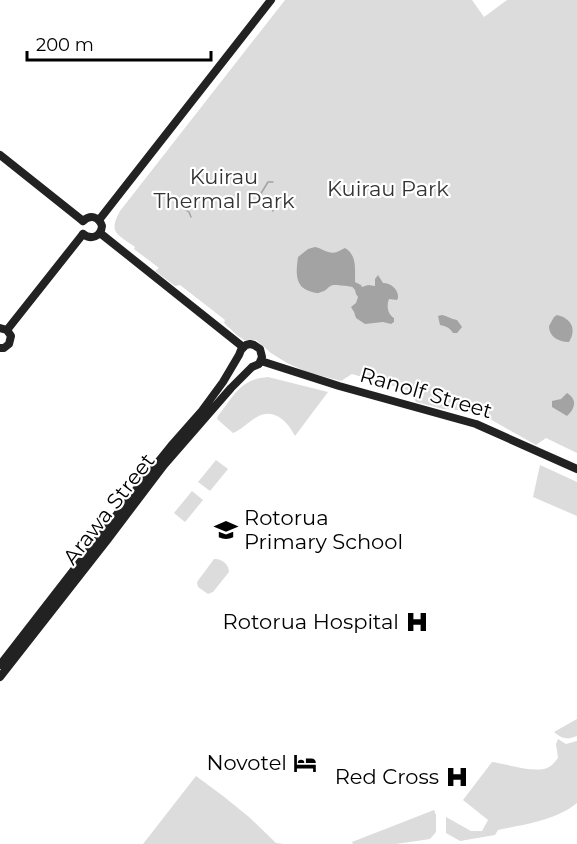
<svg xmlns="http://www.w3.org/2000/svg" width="577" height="844" font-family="Montserrat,sans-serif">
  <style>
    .green { fill: #dcdcdc }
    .water { fill: #a3a3a3 }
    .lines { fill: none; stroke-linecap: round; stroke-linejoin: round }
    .stream { stroke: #a3a3a3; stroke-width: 1.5 }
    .secondary { stroke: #222; stroke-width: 8 }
    .labels { text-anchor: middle; stroke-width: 4.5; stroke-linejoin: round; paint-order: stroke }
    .park-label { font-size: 21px; fill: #333; stroke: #fff }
    .street-label { font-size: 21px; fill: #000; stroke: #fff }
    .poi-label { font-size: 21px; fill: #000; stroke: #fff; text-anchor: end }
  </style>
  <rect width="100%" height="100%" fill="#fff"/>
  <!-- green -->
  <g class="green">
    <path d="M285,0H472L484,17L507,0H577V453L546,438L536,445L488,418L457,410L443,409L416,402L410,391L352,374L341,381L307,372L287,363L271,353L256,340H244L238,336L224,323L225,320L180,285L175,286L155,271L159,268L134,249L135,247C117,234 108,233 120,211Z"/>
    <path d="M268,377L328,392L295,436C288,422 274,407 257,417C249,421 243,429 233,433L217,419L218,416C234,396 240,379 268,377Z"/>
    <polygon points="216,460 228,469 210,491 198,482"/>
    <polygon points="540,465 577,482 577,516 533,497"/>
    <polygon points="192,491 203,500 185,522 174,513"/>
    <path d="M214,559C222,558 229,565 229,572L213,592L208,594L198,587L197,582Z"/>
    <path d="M577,719V736C567,740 562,739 554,732Z"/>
    <path d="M558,739L566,744L577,741V803C555,821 525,824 498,830L495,835L460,841L446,833V817L471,831H482L488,820L463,800L492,762C507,764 533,773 547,768C552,766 555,762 558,758L556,744Z"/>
    <polygon points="196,776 223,796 249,817 276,843 284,844 143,844"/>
    <polygon points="434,810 436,815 436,832 430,839 396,844 353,844 352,842"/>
  </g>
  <!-- water -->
  <g class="water">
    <path d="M315,247C322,248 329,255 337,252C340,251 342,249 345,248C357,255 355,269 355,282L361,285L362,287L368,285L375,286V279L378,275L383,283C391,283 399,290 398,298L397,300L389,299C386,306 388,315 394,318V322L391,324L383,322L365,324L356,318L354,312L351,307L356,303L358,297L356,294L355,290C354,289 353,287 352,287C350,286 334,285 333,285C327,287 327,291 321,292C317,294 317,293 312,292C294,288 296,272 298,257L308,249Z"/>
    <path d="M442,315C447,316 451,319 457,320L462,327L457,333H453C450,328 446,326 440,325L438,316Z"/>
    <path d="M557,315C571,318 577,329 569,342C559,342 549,337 549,326L554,317Z"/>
    <path d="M567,393C577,399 576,408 567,416L552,407V401L561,399Z"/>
  </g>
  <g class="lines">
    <!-- stream -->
    <g class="stream">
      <polyline points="260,195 268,182 273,182"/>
      <polyline points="264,199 273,211"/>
      <polyline points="177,204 189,212 191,217"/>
    </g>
    <!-- secondary -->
    <g class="secondary">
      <polyline points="0,155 83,221"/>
      <polyline points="99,220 271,0"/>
      <polyline points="100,233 243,347"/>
      <path d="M83,234C91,240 101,237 102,226C99,217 91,214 83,221"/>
      <polyline points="0,328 7,330 11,336 9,344 4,348 0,348"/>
      <polyline points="7,330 83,234"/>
      <polyline points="261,361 339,386 476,424 577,469"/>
      <polyline points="0,665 142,482 171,446 201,412 223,382 239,355 241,350 246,345 250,344 254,345 260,349 262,357 259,364 252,367 231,388 164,465 108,539 0,677"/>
    </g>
  </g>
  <!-- icons -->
  <defs>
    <g id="school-bare" transform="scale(1.8)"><path d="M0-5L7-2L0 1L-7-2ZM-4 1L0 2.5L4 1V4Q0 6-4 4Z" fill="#000" stroke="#fff" stroke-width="2.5" paint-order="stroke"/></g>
    <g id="hospital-bare" transform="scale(1.8)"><path d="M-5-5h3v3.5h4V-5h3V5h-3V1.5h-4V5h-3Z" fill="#000" stroke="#fff" stroke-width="2.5" paint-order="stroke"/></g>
    <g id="hotel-bare" transform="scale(1.8)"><path d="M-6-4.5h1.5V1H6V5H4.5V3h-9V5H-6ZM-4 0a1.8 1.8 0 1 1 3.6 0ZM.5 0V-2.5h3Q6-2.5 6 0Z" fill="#000" stroke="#fff" stroke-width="2.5" paint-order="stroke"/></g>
  </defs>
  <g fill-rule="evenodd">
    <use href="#school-bare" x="226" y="530"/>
    <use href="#hospital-bare" x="417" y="622"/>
    <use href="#hotel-bare" x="305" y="763"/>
    <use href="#hospital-bare" x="457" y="777"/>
  </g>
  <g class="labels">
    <!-- park labels -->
    <g class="park-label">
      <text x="224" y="184">Kuirau<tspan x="224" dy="24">Thermal Park</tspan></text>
      <text x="388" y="196">Kuirau Park</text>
    </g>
    <!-- street labels -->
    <g class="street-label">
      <text transform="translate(426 393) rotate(16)" y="7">Ranolf Street</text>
      <text transform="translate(109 509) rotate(-52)" y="7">Arawa Street</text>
    </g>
    <!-- poi labels -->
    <g class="poi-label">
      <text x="244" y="525" text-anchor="start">Rotorua<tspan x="244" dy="24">Primary School</tspan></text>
      <text x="399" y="629">Rotorua Hospital</text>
      <text x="287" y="770">Novotel</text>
      <text x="439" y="784">Red Cross</text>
    </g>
  </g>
  <!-- scale -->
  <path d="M27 51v9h184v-9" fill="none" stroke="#000000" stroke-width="3"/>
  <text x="36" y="51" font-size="18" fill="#000000" stroke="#ffffff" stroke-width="4.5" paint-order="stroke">200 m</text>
</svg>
